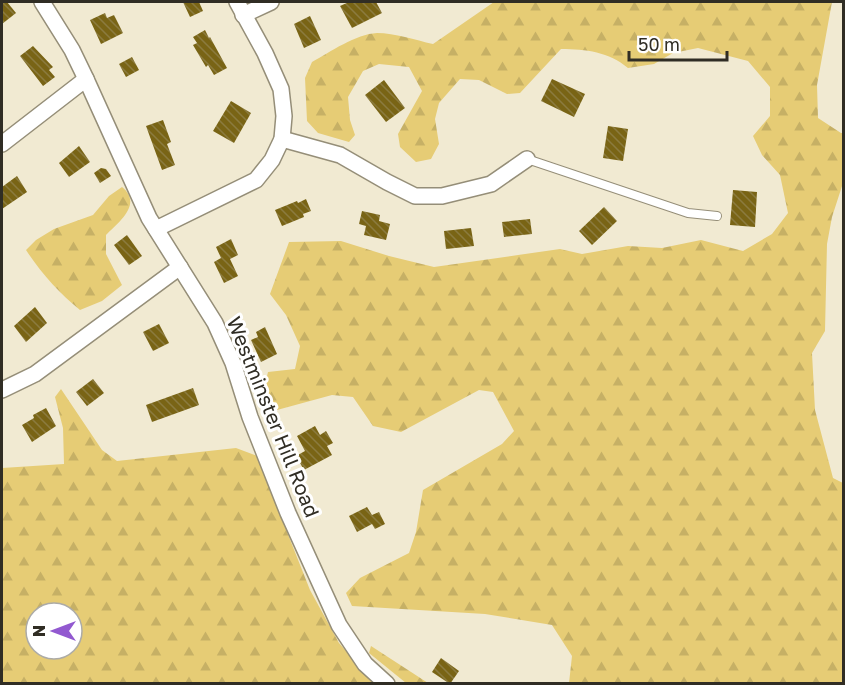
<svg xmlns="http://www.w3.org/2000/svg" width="845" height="685" font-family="'Golos Text',sans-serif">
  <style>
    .forest { fill: url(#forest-firs); fill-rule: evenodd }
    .building { fill: url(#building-back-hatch) }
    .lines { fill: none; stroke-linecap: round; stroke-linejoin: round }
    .lane-casing { stroke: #958e78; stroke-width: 10 }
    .street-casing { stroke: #958e78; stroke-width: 18 }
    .lane { stroke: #fff; stroke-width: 8 }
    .street { stroke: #fff; stroke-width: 15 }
    .labels { text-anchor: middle; stroke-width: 6; stroke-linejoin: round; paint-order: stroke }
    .street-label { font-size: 20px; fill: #302d24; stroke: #fff }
  </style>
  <defs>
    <pattern id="forest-firs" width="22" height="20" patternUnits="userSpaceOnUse" patternTransform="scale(1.5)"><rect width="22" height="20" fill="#e6cc75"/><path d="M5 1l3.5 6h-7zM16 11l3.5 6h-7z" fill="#c6b065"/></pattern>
    <pattern id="building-back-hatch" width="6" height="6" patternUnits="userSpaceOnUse" patternTransform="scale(1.5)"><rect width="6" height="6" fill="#796415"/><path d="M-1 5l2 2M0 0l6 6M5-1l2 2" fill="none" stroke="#8b7b3f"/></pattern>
  </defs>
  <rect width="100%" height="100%" fill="#f1ead2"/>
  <!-- forest -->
  <g class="forest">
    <path d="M494,2H832L817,85L818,118L841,133H843V183L832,217L827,244L825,331L812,353L815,410L833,478L843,483V683H569L572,656L552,625L485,614L352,606L346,593L360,578L409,553L416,532L423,490L502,444L514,431L493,392L479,390L401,432L373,426L353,397L332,395L266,413L262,397L268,372L295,369L300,346L286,315L270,294L289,242L341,241L389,256L434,267L560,249L582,254L628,246L662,248L701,240L743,251L772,234L788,213L780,175L762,155L753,136L770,116V87L748,61L698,48L673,53L654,64L628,68C609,52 586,49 561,49L520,93L507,94L479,80L460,79L439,103L435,119L439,144L431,159L416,162L400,147L398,134L422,91L409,67L379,64L363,71L348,97L350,120L355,135L349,142L318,133L307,121L305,78L312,62C330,52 356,34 377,33C395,33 415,40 433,44Z"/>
    <path d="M122,187C143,204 119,222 106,235V254L122,285L102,301L80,310C59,293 41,273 26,250L36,240L54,229L93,215L109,196Z"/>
    <path d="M61,389L102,450L117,461L236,448L257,456L310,590L339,643L364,671L380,684H2V468L64,464L63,428L55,397ZM36,613H72V649H36Z"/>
    <polygon points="371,646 428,683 406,683 369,653"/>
  </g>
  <!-- building -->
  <g class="building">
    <polygon points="2,2 7,2 16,13 2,24"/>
    <polygon points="183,2 199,2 203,11 190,17"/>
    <polygon points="349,2 376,2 382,13 352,28 340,6"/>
    <polygon points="105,13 107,18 114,15 123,33 101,44 90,20"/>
    <polygon points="310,16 321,40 304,48 294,24"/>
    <polygon points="205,30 209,38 210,37 227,68 214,75 208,65 206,67 193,45 197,43 193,37"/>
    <polygon points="33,46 53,67 49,70 55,77 43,86 20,56"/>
    <polygon points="132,57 139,70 126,77 119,64"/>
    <polygon points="552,79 585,94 574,117 541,101"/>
    <polygon points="384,80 405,108 386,122 365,95"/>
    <polygon points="231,101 251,113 234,143 213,131"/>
    <polygon points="163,120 171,142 167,144 175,165 162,170 146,126"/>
    <polygon points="608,126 628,129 623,161 603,158"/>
    <polygon points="79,146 90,162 69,177 59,163"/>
    <polygon points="101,168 106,169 111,176 100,183 94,173"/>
    <polygon points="17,176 27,192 2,209 2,187"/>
    <polygon points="733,190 757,192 755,227 730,225"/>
    <polygon points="306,199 311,211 303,214 304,217 282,226 275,210 297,201 298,203"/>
    <polygon points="604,207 617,221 592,245 579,231"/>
    <polygon points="362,211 380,215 379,221 390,224 386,240 364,235 366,226 359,224"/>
    <polygon points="530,219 532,234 504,237 502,222"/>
    <polygon points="471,228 474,246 446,249 444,231"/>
    <polygon points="127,235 142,256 129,265 114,245"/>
    <polygon points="231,239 238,255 230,259 238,276 224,283 214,262 221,258 216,247"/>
    <polygon points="35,307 47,323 26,342 14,326"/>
    <polygon points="159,324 169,343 153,351 143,332"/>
    <polygon points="265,327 277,354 261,362 251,340 258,337 256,332"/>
    <polygon points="93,379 104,393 87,406 76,392"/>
    <polygon points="193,388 199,405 152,422 146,405"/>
    <polygon points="46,408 56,426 32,442 22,425 34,418 33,415"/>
    <polygon points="315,426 320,435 326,431 333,443 327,446 332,455 304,470 296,456 305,451 297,436"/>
    <polygon points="367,507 372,515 379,512 385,524 375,529 372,524 357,532 349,516"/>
    <polygon points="441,658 459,671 450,684 432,672"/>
  </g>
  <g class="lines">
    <!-- lane casing -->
    <g class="lane-casing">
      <polyline id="lane" points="527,159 688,213 717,216"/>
    </g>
    <!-- street casing -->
    <g class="street-casing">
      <g id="street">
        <polyline points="42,2 72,50 86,79 149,218 215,323 233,363 250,417 288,513 339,625 365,664 387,684"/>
        <polyline points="243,15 271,2"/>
        <polyline points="282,139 340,155 387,182 415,196 442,196 491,184 527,159"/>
        <polyline points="2,144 86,79"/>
        <polyline points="156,229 256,180 272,160 282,139 284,116 281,89 265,53 237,2"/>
        <polyline points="2,390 35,374 180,267"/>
      </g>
    </g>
    <!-- lane -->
    <use href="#lane" class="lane"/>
    <!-- street -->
    <use href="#street" class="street"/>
  </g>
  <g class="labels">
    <!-- street labels -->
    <g class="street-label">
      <text transform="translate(273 417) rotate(68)" y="7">Westminster Hill Road</text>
    </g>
  </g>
  <!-- border -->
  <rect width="845" height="685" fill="none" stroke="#302d24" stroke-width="6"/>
  <!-- north arrow -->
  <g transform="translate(54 631) rotate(270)"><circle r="28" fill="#ffffff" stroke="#acaba7" stroke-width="1.5"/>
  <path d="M0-4.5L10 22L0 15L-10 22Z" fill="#9259d0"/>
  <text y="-9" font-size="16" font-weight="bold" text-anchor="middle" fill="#302d24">N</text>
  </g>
  <!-- scale -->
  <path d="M629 51v9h98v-9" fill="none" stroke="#302d24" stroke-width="3"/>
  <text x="638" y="51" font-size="18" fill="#302d24" stroke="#ffffff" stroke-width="4.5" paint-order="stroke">50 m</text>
</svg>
